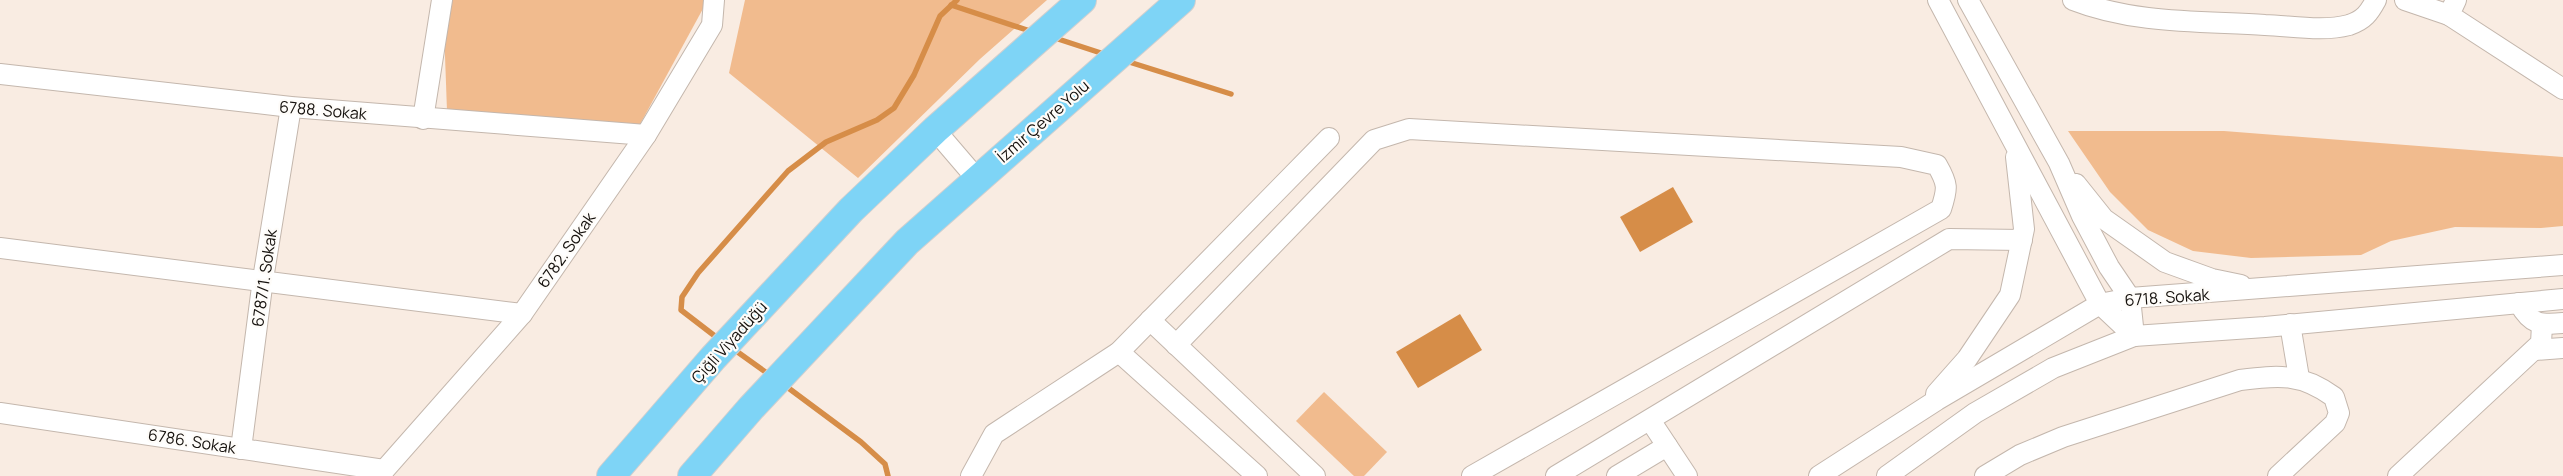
<svg xmlns="http://www.w3.org/2000/svg" width="2563" height="476" font-family="Manrope,sans-serif">
  <style>
    .green { fill: #f1bb8e }
    .water { fill: #d68d48 }
    .lines { fill: none; stroke-linecap: round; stroke-linejoin: round }
    .stream { stroke: #d68d48; stroke-width: 5.5 }
    .minor-casing { stroke: #c4b7ad; stroke-width: 22 }
    .highway-casing { stroke: #d0cfcf; stroke-width: 30 }
    .minor { stroke: #fff; stroke-width: 20 }
    .highway { stroke: #7ed4f6; stroke-width: 28 }
    .labels { text-anchor: middle; stroke-width: 4.5; stroke-linejoin: round; paint-order: stroke }
    .street-label { font-size: 16px; fill: #15110d; stroke: #fefcf9 }
  </style>
  <rect width="100%" height="100%" fill="#f9ece2"/>
  <!-- green -->
  <g class="green">
    <polygon points="443,0 705,0 705,5 638,128 447,111"/>
    <polygon points="745,0 1047,0 980,59 858,178 729,73"/>
    <polygon points="2068,131 2224,131 2563,157 2563,226 2541,228 2455,227 2391,241 2361,255 2251,258 2193,251 2148,230 2110,192"/>
    <polygon points="1324,392 1387,452 1364,476 1354,476 1296,421"/>
  </g>
  <!-- water -->
  <g class="water">
    <polygon points="1673,187 1693,222 1640,252 1620,217"/>
    <polygon points="1460,314 1482,350 1418,388 1396,352"/>
  </g>
  <g class="lines">
    <!-- stream -->
    <g class="stream">
      <polyline points="951,5 1033,32"/>
      <polyline points="1052,37 1107,55"/>
      <polyline points="1126,61 1231,94"/>
      <polyline points="720,340 681,310 682,297 698,273 788,171 826,142 877,120 894,108 914,75 940,16 957,0"/>
      <polyline points="732,348 771,376"/>
      <polyline points="783,384 861,442 885,464 888,476"/>
    </g>
    <!-- minor casing -->
    <g class="minor-casing">
      <g id="minor">
        <polyline points="1938,0 2100,304 2134,336"/>
        <polyline points="1968,0 2059,163 2082,216 2109,267 2130,298 2134,336"/>
        <path d="M2073,0C2134,24 2201,21 2265,25C2292,26 2323,32 2349,25C2364,20 2369,13 2376,0"/>
        <polyline points="2405,0 2449,15"/>
        <polyline points="2456,0 2449,15 2563,89"/>
        <polyline points="0,74 291,107 646,135"/>
        <polyline points="423,119 442,0"/>
        <polyline points="935,130 977,179"/>
        <polyline points="2076,184 2104,219 2165,262 2212,279 2241,285"/>
        <polyline points="0,248 522,314"/>
        <path d="M2519,303C2531,325 2540,325 2563,323"/>
        <polyline points="1150,320 1315,476"/>
        <polyline points="2290,324 2299,378"/>
        <path d="M1176,345L1374,140L1409,129L1901,157L1937,165C1948,184 1948,188 1941,209L1472,476"/>
        <polyline points="2535,350 2563,348"/>
        <polyline points="1119,352 1257,476"/>
        <polyline points="1936,394 1967,359 2010,295 2024,229 2016,157"/>
        <polyline points="0,413 384,470"/>
        <polyline points="1650,420 1687,476"/>
        <polyline points="241,449 263,279 291,107"/>
        <polyline points="379,476 522,314 646,135 712,25 714,0"/>
        <polyline points="971,476 994,434 1119,352 1329,138"/>
        <polyline points="1556,476 1949,239 2022,240"/>
        <polyline points="1617,476 1667,446"/>
        <polyline points="1819,476 1937,400 2100,304 2130,298 2563,265"/>
        <polyline points="1887,476 1975,413 2053,368 2134,336 2265,327 2563,299"/>
        <path d="M1985,476L2020,455L2063,437L2240,380C2279,375 2301,373 2334,397L2339,413L2335,423L2278,476"/>
        <polyline points="2398,476 2541,343 2542,325"/>
      </g>
    </g>
    <!-- highway casing -->
    <g class="highway-casing">
      <g id="highway">
        <polyline points="611,476 713,358 851,210 935,130 1082,0"/>
        <polyline points="692,476 751,408 907,242 1181,0"/>
      </g>
    </g>
    <!-- minor -->
    <use href="#minor" class="minor"/>
    <!-- highway -->
    <use href="#highway" class="highway"/>
  </g>
  <g class="labels">
    <!-- street labels -->
    <g class="street-label">
      <text transform="translate(323 110) rotate(5)" y="6">6788. Sokak</text>
      <text transform="translate(1043 121) rotate(-41)" y="6">İzmir Çevre Yolu</text>
      <text transform="translate(566 250) rotate(-55)" y="6">6782. Sokak</text>
      <text transform="translate(264 278) rotate(-82)" y="6">6787/1. Sokak</text>
      <text transform="translate(2167 297) rotate(-4)" y="6">6718. Sokak</text>
      <text transform="translate(729 342) rotate(-48)" y="6">Çiğli Viyadüğü</text>
      <text transform="translate(192 441) rotate(9)" y="6">6786. Sokak</text>
    </g>
  </g>
</svg>
